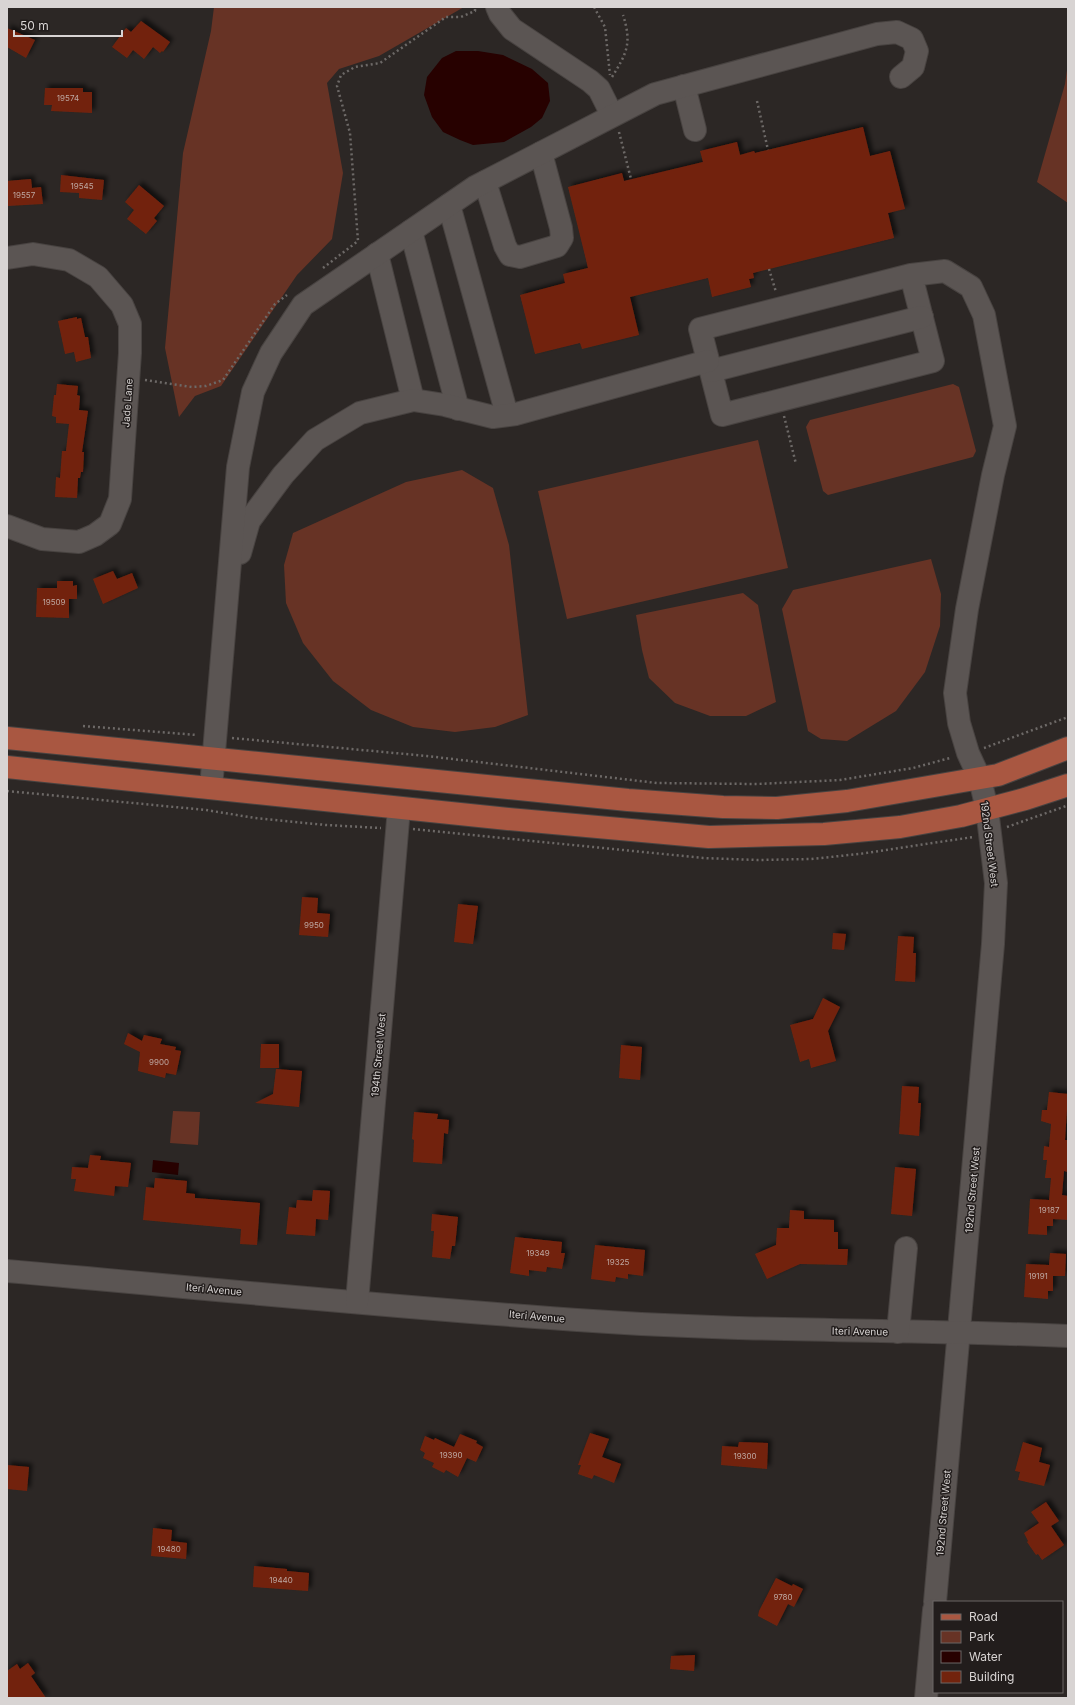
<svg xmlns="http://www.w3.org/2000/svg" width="1075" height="1705" font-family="Inter,sans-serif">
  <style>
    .green { fill: #673325 }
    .water { fill: #270100 }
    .building { fill: #72230d; filter: url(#shadow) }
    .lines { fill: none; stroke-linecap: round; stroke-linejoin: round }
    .minor-casing { stroke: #484341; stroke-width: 24 }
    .major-casing { stroke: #484341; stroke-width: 24 }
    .path { stroke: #6d6967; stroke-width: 2.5; stroke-dasharray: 2 3; stroke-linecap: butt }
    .minor { stroke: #5b5553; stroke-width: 22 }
    .major { stroke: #a95741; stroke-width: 22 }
    .labels { text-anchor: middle; stroke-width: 3; stroke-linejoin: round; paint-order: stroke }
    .number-label { font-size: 8px; fill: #bea8a2 }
    .street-label { font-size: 10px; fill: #d8d4d3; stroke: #221d1c }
  </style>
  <defs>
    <filter id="shadow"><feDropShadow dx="3.5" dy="-3.5" stdDeviation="2" flood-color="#0009"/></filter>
  </defs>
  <rect width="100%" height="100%" fill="#2c2725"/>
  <!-- green -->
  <g class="green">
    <polygon points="214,7 464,7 379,56 339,69 327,83 343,173 332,239 297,275 221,386 195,396 179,417 165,348 183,153 211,31"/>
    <polygon points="1068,63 1068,203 1037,182 1065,84"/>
    <polygon points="953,384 959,387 976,451 973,457 828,495 823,491 806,427 810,420"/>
    <polygon points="758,440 788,568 567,619 538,491"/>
    <polygon points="462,470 493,488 509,545 528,715 495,727 455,732 413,727 371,710 333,681 303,643 286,603 284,565 293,533 406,482"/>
    <polygon points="931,559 941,594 940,626 925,672 896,711 847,741 821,739 808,731 782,609 793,590"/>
    <polygon points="743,593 758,605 776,702 746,716 710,716 675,703 649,678 642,650 636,615"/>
    <polygon points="173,1111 200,1112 198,1145 170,1143"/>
  </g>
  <!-- water -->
  <g class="water">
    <polygon points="456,51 478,51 503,55 532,69 548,83 550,101 542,118 531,127 504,142 473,145 460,140 443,132 432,117 424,95 427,77 442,58"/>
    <polygon points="153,1160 179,1163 178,1175 152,1172"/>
  </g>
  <!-- building -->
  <g class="building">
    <polygon points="141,21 170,42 163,52 162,51 160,53 153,47 144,59 133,50 127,58 112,47 126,28 131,32"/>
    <polygon points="7,28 35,40 26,58 7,47"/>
    <polygon points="45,88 83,88 83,92 92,92 92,113 51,111 52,105 44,105"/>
    <polygon points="863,127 870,156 890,151 905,209 888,213 894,238 753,273 754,278 749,279 751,287 712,297 708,278 630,297 639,335 582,349 580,343 535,354 520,295 565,283 563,274 588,268 568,187 622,173 624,181 703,162 700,151 737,142 740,155 754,151 755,153"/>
    <polygon points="61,175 104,180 102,200 79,198 79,193 60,192"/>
    <polygon points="31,179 32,188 41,187 43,204 8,206 7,181"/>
    <polygon points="139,185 164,206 154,218 157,221 146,234 127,219 134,210 125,202"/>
    <polygon points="77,317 77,319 81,318 85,337 88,337 91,358 76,362 74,352 65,354 58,321"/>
    <polygon points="57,384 78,386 77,395 80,396 79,410 88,411 82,452 84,452 83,472 81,472 80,478 78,478 77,498 55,497 56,477 60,478 62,451 66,451 69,424 56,423 56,417 52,416 54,395 56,395"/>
    <polygon points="113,571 117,579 132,573 138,588 103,604 93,579"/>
    <polygon points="57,581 73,581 73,586 77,585 77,599 69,599 69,618 36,617 37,588 57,588"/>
    <polygon points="302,897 318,898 317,913 330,914 328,937 299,935"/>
    <polygon points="458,904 478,906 473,944 454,942"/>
    <polygon points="833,933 846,934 844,950 832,949"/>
    <polygon points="898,936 914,937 913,953 916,953 915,982 895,981"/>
    <polygon points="823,998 840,1007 828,1031 836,1061 811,1068 809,1059 800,1062 790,1025 813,1019"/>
    <polygon points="128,1033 142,1041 144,1035 162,1039 160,1044 176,1047 175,1050 181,1051 176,1075 166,1073 165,1078 138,1071 140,1052 124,1044"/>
    <polygon points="261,1044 279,1044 279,1068 260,1068"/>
    <polygon points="621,1045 642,1047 640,1080 619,1078"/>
    <polygon points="276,1069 302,1071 299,1107 255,1103 273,1094"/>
    <polygon points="902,1086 919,1087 918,1103 921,1103 919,1136 899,1134"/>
    <polygon points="1049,1092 1068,1094 1065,1140 1068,1140 1068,1172 1064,1171 1062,1195 1068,1196 1068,1220 1053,1219 1053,1226 1047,1226 1047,1235 1028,1234 1030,1199 1049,1200 1051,1178 1045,1178 1047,1160 1043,1160 1044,1146 1049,1147 1051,1124 1041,1121 1042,1110 1047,1110"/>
    <polygon points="414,1112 438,1114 437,1119 449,1120 448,1134 444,1133 442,1164 413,1162 414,1140 412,1139"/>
    <polygon points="90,1155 101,1156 100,1160 131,1163 128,1187 115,1186 114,1196 74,1191 76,1179 71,1179 72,1167 88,1168"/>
    <polygon points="895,1167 916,1169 912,1216 891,1214"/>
    <polygon points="155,1178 187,1181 186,1193 195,1194 195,1198 260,1203 257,1245 240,1244 241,1229 143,1220 146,1187 154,1188"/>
    <polygon points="313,1190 330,1191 328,1220 316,1219 315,1236 286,1234 289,1207 296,1208 297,1200 312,1201"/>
    <polygon points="790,1210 804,1211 804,1219 834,1220 834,1232 838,1232 838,1249 848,1249 847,1265 800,1264 767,1279 755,1254 776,1245 777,1228 789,1228"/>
    <polygon points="432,1214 458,1217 455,1246 452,1246 450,1259 432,1257 434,1231 431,1231"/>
    <polygon points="515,1237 562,1242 561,1253 565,1253 562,1269 547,1267 546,1272 529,1270 529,1276 510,1273"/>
    <polygon points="595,1245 645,1250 643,1276 628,1274 628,1279 616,1277 615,1282 591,1279"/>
    <polygon points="1050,1253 1066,1254 1065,1276 1053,1276 1053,1291 1048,1291 1048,1299 1024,1297 1026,1264 1049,1265"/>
    <polygon points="590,1433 609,1439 602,1457 621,1464 614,1483 594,1475 592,1479 578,1474 581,1465 578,1465"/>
    <polygon points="460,1434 477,1441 476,1443 483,1447 476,1462 467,1458 458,1477 446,1470 444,1473 432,1467 434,1463 423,1458 425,1453 420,1450 425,1436 434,1440 435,1438 454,1447"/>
    <polygon points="739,1442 768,1443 767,1469 721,1465 722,1446 738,1447"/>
    <polygon points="1023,1442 1042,1448 1039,1462 1050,1465 1044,1486 1018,1480 1020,1472 1015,1471"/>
    <polygon points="7,1465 29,1467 27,1491 7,1489"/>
    <polygon points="1046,1502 1059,1521 1051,1526 1064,1545 1042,1560 1038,1554 1036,1555 1027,1542 1028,1541 1024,1533 1039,1523 1031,1512"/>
    <polygon points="153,1528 172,1530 171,1541 187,1543 186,1559 151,1556"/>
    <polygon points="254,1566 287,1569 287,1571 309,1573 308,1591 253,1587"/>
    <polygon points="776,1578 792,1586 793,1584 803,1589 794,1607 788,1604 777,1626 758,1616 759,1611"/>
    <polygon points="695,1655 694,1671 670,1669 671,1656"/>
    <polygon points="28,1663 35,1673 31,1676 46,1698 7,1698 7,1671 17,1664 20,1669"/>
  </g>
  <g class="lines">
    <!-- minor casing -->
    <g class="minor-casing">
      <g id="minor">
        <polyline points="497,7 500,14 512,29 590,81 599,89 612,115"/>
        <polyline points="684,86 695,130"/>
        <polyline points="485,182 505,246 510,255 520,257 557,246 562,238 561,228 541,153"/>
        <polyline points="449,205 507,415"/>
        <polyline points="411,231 458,409"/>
        <polyline points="377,254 413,400"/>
        <polyline points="7,258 33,254 69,260 98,277 122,305 130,324 130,353 120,499 110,524 95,535 79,542 42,539 7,526"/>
        <polyline points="911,275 933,361 722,415 700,329 911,275 945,271 971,287 984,315 1005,426 993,475 967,609 955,693 959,723 968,753 980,779 987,809 996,883 993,944 935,1602"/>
        <polyline points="711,371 922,317"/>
        <polyline points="240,553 249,521 283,475 315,440 360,413 413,400 445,405 493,417 516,414 708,361"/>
        <polyline points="211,788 238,467 253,392 271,353 303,305 475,187 655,94 877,34 897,32 912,39 917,51 913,67 901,77"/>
        <path d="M7,1271C202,1288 397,1308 593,1321C751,1332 910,1329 1068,1336"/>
        <polyline points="357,1302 399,808"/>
        <polyline points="898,1332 906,1248"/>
        <polyline points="926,1698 934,1610"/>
      </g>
    </g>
    <!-- major casing -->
    <g class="major-casing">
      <g id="major">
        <polyline points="7,738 628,800 723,807 777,808 847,801 998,775 1068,748"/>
        <polyline points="7,767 508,819 709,837 824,834 900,827 961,816 1025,799 1068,785"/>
      </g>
    </g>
    <!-- path -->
    <g class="path">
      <polyline points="594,7 605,27 610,75"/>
      <path d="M612,77C627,53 632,43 623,15"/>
      <polyline points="757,101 768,150"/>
      <polyline points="619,132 631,179"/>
      <polyline points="323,268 358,241 350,133 337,86 341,75 355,67 380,63 446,17 461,17 475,11 475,7"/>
      <polyline points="769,269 776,292"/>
      <polyline points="145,380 192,387 206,386 223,380 275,304 287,295"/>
      <polyline points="784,416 796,464"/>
      <polyline points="83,726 197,735"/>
      <polyline points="232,738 427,756 657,783 757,784 840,780 913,768 950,758"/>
      <polyline points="984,748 1068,717"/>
      <polyline points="7,791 206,810 255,818 326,825 381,828"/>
      <polyline points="1007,827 1066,806"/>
      <polyline points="413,829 703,858 757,860 811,859 859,854 973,837"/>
    </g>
    <!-- minor -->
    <use href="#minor" class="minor"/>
    <!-- major -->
    <use href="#major" class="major"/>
  </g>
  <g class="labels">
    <!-- number labels -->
    <g class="number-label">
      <text x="68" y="101">19574</text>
      <text x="82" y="189">19545</text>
      <text x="24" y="198">19557</text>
      <text x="54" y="605">19509</text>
      <text x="314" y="928">9950</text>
      <text x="159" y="1065">9900</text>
      <text x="1049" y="1213">19187</text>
      <text x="538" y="1256">19349</text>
      <text x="618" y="1265">19325</text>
      <text x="1038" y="1279">19191</text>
      <text x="451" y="1458">19390</text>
      <text x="745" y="1459">19300</text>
      <text x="169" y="1552">19480</text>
      <text x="281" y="1583">19440</text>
      <text x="783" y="1600">9780</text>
    </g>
    <!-- street labels -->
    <g class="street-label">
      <text transform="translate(127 403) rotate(-86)" y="4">Jade Lane</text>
      <text transform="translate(990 844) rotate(83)" y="4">192nd Street West</text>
      <text transform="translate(378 1055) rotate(-85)" y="4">194th Street West</text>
      <text transform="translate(972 1190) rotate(-85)" y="4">192nd Street West</text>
      <text transform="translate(214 1289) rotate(5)" y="4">Iteri Avenue</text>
      <text transform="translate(537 1316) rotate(5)" y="4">Iteri Avenue</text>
      <text transform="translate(860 1331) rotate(1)" y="4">Iteri Avenue</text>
      <text transform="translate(943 1513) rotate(-85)" y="4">192nd Street West</text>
    </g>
  </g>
  <!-- border -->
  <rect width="1075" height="1705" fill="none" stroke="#d8d4d3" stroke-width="16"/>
  <!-- legend -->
  <rect x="933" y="1601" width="130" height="92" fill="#221d1c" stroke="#6b6665"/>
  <rect x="941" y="1614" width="20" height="6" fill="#a95741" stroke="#6b6665"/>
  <text x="969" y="1621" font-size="12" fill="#d8d4d3">Road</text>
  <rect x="941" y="1631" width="20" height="12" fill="#673325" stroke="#6b6665"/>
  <text x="969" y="1641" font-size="12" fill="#d8d4d3">Park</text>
  <rect x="941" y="1651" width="20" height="12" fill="#270100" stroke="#6b6665"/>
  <text x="969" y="1661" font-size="12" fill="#d8d4d3">Water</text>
  <rect x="941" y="1671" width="20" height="12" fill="#72230d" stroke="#6b6665"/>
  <text x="969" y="1681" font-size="12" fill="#d8d4d3">Building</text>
  <!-- scale -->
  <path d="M14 30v6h108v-6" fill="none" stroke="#d8d4d3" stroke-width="2"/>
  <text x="20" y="30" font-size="12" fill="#d8d4d3" stroke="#221d1c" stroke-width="3" paint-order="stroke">50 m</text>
</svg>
